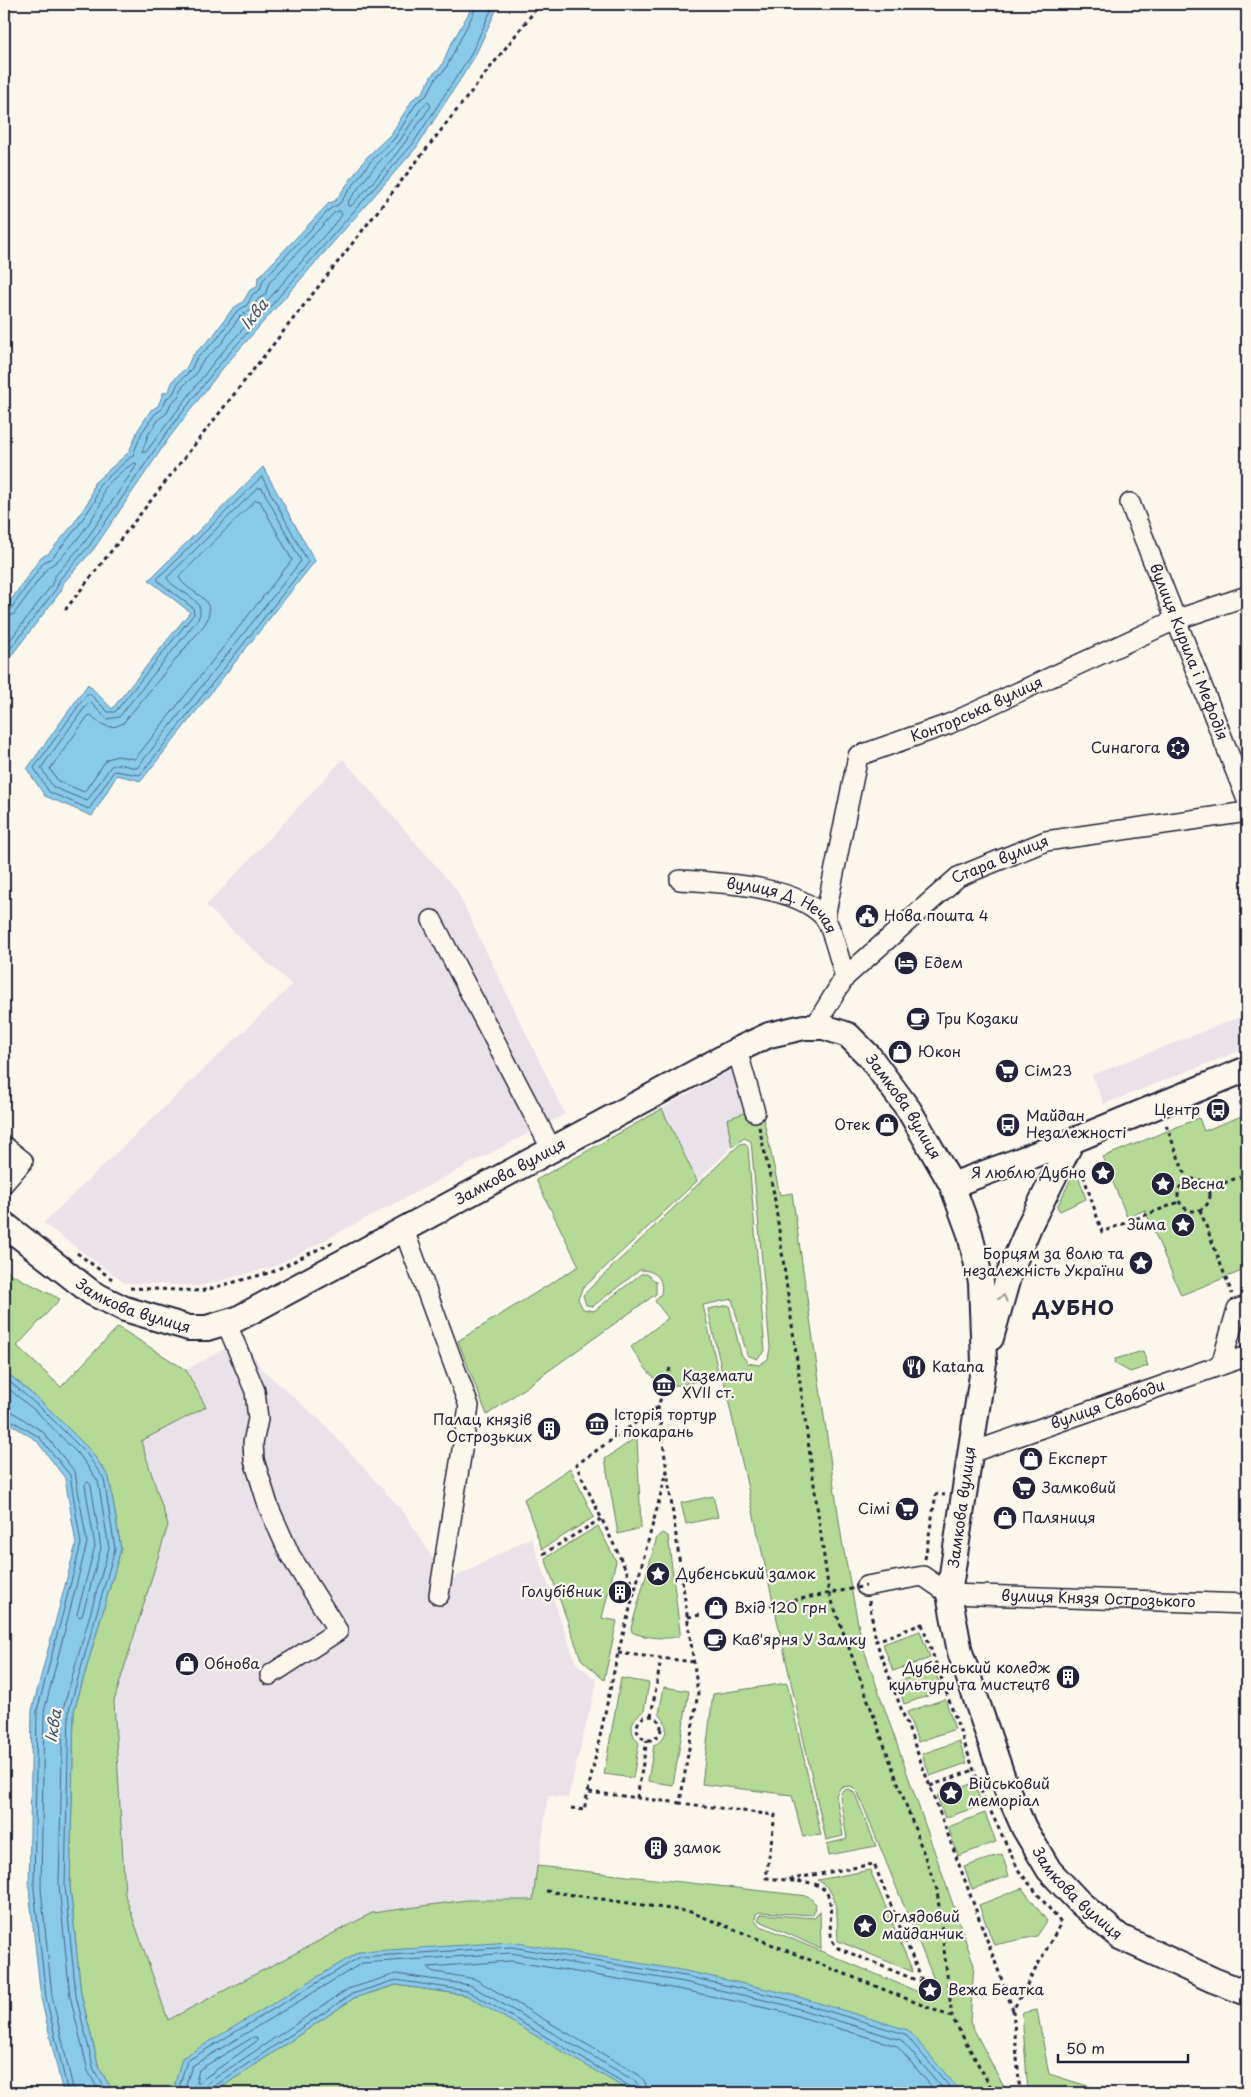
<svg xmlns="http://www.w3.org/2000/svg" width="1251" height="2097" font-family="'Playpen Sans',sans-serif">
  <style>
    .built { fill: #eae2e9 }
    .green { fill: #b4da95; stroke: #6b7e68 }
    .water { fill: #89caea; stroke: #6087a4 }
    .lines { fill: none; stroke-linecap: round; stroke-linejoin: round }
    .shore { stroke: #4b6581; stroke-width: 1 }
    .minor-casing { stroke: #22223b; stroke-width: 22 }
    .major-casing { stroke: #22223b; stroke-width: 28 }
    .path { stroke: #22223b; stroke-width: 3; stroke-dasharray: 4 4; stroke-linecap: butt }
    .minor { stroke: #fbf7ec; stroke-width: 19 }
    .major { stroke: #fbf7ec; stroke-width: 24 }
    .path-bridge { stroke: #22223b; stroke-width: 3; stroke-dasharray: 4 4; stroke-linecap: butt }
    .oneway { stroke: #99979c }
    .labels { text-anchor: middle; stroke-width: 4.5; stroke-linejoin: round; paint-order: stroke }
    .street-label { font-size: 15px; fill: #22223b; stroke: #fbf7ec }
    .poi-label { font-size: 15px; fill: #22223b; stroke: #fbf7ec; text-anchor: start }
    .water-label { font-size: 16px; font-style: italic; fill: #415470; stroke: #fbf7ec }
    .district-label { font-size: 20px; font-weight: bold; letter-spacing: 1px; fill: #22223b; stroke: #fbf7ec }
  </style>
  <rect width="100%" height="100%" fill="#fbf7ec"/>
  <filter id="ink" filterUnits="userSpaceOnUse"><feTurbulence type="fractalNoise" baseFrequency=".02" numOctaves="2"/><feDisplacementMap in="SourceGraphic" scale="10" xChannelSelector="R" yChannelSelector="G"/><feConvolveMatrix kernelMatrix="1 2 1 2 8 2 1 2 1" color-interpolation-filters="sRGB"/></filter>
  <g filter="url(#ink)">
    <!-- built -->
    <g class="built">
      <polygon points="343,759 456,889 565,1114 275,1266 200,1286 125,1283 43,1223 292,985 206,906"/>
      <polygon points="1247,1014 1247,1048 1104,1104 1092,1075"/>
      <polygon points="736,1067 750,1111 727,1119 732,1147 697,1181 662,1109"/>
      <polygon points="244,1338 261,1368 326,1426 406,1515 447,1582 531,1537 576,1663 597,1681 568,1798 548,1795 534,1900 467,1900 372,1913 168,2021 125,1895 114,1700 168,1525 141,1441 206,1407 186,1370"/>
    </g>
    <!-- green -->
    <g class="green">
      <polygon points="1247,1099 1247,1269 1181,1295 1145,1210 1127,1217 1103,1157 1199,1118 1204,1131 1244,1115 1239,1102"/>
      <polygon points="761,1107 780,1195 792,1193 842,1541 862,1644 974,1965 970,2022 1007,2093 213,2093 354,1998 396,1985 466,1995 596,2045 358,1952 175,2083 176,2093 114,2093 99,2068 81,1994 70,1886 74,1711 121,1549 109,1477 90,1450 45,1405 4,1370 4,1267 9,1273 60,1299 17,1346 61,1387 118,1327 186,1370 206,1407 141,1441 168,1525 114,1701 125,1895 168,2020 372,1913 467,1900 533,1900 537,1866 808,1896 816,1904 813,1915 760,1912 756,1914 755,1921 761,1926 928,1996 936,1995 937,1987 858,1793 851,1786 841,1787 836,1795 843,1836 826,1840 708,1309 729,1305 741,1354 748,1363 759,1365 768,1359 770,1348 751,1141 744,1138 732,1147 727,1119"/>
      <polygon points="662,1109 697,1181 582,1289 578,1299 583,1309 594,1311 641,1274 647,1274 656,1282 656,1294 487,1415 458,1341 579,1266 536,1180"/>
      <path d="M745,1143L748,1148L765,1351L757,1359L747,1355L732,1299L703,1305L719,1376C665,1388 663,1397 631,1347L668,1318L655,1301L661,1294C664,1279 656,1270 640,1270L593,1306L586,1305L583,1295L740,1144Z"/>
      <polygon points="1076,1169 1086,1199 1060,1211 1057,1207"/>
      <polygon points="1143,1351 1148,1366 1130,1372 1114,1363 1115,1359"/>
      <polygon points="637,1437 641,1528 618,1534 605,1459"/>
      <polygon points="570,1468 594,1517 542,1549 524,1499"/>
      <polygon points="713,1496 718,1517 686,1524 681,1503"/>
      <polygon points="598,1526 616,1561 602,1618 617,1621 604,1680 581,1659 545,1558"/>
      <path d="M662,1533L668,1536L680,1632V1635C674,1641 639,1637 632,1632L631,1628L657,1537Z"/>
      <polygon points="920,1631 930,1658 893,1671 883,1644"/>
      <polygon points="934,1669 942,1691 904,1704 897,1682"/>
      <path d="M621,1678L649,1683L644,1711C630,1719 628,1731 639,1743L633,1778L604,1774Z"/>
      <polygon points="787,1683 821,1835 803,1837 792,1795 702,1784 713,1694"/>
      <path d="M664,1687L689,1691L673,1785L648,1781L654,1745C668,1738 670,1725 659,1714Z"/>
      <polygon points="945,1699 955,1729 918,1742 907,1712"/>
      <polygon points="959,1741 967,1763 930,1776 922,1754"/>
      <polygon points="974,1783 982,1805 945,1818 937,1796"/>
      <polygon points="850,1789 855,1794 876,1846 829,1855 827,1844 847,1839 840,1796 843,1790"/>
      <polygon points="985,1813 996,1842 958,1856 948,1827"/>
      <polygon points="1002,1854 1009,1876 972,1889 964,1867"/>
      <path d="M870,1870L913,1972L838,1941C836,1916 841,1894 818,1880Z"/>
      <polygon points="1022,1888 1047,1921 1037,1936 994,1945 979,1905"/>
      <polygon points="820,1910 821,1949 758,1920 761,1914 815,1918"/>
      <polygon points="1037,2010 1049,2074 1110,2093 1028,2093 1022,2013"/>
    </g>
    <!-- water -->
    <g class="water">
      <polygon points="474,4 499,4 474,58 416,148 222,369 169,438 93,550 64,582 61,591 4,665 4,610 41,557 48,554 72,526 90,499 94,483 129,452 138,430 151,410 158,406 163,393 169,391 173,380 187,367 192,356 213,336 233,308 243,302 250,290 257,287 258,278 329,203 335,201 367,157 391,134 413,99 423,92 432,75 441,67 450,46"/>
      <polygon points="263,467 315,561 141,781 117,775 92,816 45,796 27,769 88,684 112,709 190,612 149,580"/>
      <polygon points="4,1370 45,1405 90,1450 109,1477 121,1549 74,1711 70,1886 81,1994 99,2068 114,2093 63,2093 41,1998 29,1889 32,1710 76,1544 65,1478 36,1440 4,1420"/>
      <polygon points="511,1942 686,1971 789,1994 908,2030 962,2093 633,2093 466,1995 396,1985 354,1998 213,2093 176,2093 175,2083 182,2058 359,1952"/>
    </g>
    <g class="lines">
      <!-- shore -->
      <g class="shore">
        <path d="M428,102L431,106C407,141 381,175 351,206H348L347,203L376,165L399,142L422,107Z"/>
        <polygon points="340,211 342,215 214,362 146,452 142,452 148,435 159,419 167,413 171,403 178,397 183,386 196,374 201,363 222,343 240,316 251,310 258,299 265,295 269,283 334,213"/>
        <polygon points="262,477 308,562 140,775 114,771 89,809 49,792 34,768 87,694 90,694 108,712 115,712 194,614 193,608 158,581 158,578"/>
        <path d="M258,488H262L301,561L137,768L118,764L111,766L87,801L53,787L41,768L87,704L91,703L107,719L119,717L198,619C209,598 174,592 167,578Z"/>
        <path d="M256,500L260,501L292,560L135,759L118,756L107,759L84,792L58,781L50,769L88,716L91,715C101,725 110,731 123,723L205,624C221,596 186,594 179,577Z"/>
        <polyline points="4,612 10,610 44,562 52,558 76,529 95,501 99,485 133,455 142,432 155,414 162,409 167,398 173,394 178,383 191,370 196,359 217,339 236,312 247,305 253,294 260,290 263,280 331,208 339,204 371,161 395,138 417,102 427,95 436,78 445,70 478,4"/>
        <path d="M4,619L14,614L48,567C65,559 91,522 100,505C103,500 102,494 104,490C107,483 130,463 136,463V466L84,543L55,576L51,586L4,648"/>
        <polyline points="4,657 56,589 60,579 89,546 165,435 218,366 412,145 470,56 494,4"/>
        <polyline points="4,1377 42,1409 86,1453 104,1479 115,1549 69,1710 65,1886 76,1996 94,2070 108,2093"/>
        <polyline points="4,1385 38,1413 81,1457 98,1481 109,1548 63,1709 59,1886 70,1996 88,2071 100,2093"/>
        <polyline points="4,1410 11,1411 43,1432 75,1472 87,1543 44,1712 41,1889 52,1996 74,2093"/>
        <polyline points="4,1416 39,1437 70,1475 81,1544 37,1711 34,1889 46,1997 68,2093"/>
        <polygon points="88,1482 91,1485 101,1548 82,1616 79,1617 77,1614 95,1546 85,1485"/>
        <polygon points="254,2037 257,2038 257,2041 199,2082 196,2082 199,2070"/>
        <polyline points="180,2093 180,2083 187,2061 360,1957 511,1947 685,1976 787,1999 905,2034 955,2093"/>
        <polyline points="187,2093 186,2084 192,2066 362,1963 511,1953 684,1982 786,2005 901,2040 947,2093"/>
        <polyline points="204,2093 209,2082 348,1989 396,1974 470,1985 635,2081 639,2087 640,2093"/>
        <polyline points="211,2093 213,2087 352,1994 396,1980 468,1991 631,2087 634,2093"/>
        <polyline points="648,2093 645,2082 639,2075 475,1979 430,1971 428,1967 511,1961 683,1990 784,2012 897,2046 937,2093"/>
      </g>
      <!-- minor casing -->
      <g class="minor-casing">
        <g id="minor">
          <path id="s1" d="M1130,503L1247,800"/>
          <path id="s2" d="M680,880C720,883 794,885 823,916C831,923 841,965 845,977"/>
          <path id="s3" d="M825,917L858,756L949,724L1175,620L1247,596"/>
          <polyline points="432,920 552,1150"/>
          <path id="s4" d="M815,1026L845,977L958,877L1046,841L1247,812"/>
          <polyline points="737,1050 755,1112"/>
          <polyline points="4,1146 23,1161 4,1183"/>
          <polyline points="404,1230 469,1406 439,1595"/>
          <polyline points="226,1322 255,1391 258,1419 253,1443 254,1460 269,1508 290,1555 338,1631 270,1675"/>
          <polyline points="1221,1365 1237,1309 1247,1306"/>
          <path id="s5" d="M970,1453L1247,1356"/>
          <path id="s6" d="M866,1586L923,1576L949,1594L1247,1604"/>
        </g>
      </g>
      <!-- major casing -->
      <g class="major-casing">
        <g id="major">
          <polyline points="952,1185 1072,1141 1247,1069"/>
          <path id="s7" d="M4,1224L92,1293L125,1309L189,1328H207L237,1319L737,1050L769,1035L804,1027H824L848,1035L869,1056L909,1110L952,1185L970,1234L981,1282L984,1362L949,1594L960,1652L1006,1787L1024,1828L1049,1870L1080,1903L1120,1937L1213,1980L1247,1993"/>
          <polyline points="991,1338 1009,1274 1031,1222 1072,1141"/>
        </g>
      </g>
      <!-- path -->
      <g class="path">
        <polyline points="65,610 540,4"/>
        <polyline points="1166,1125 1187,1180"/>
        <polyline points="759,1127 774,1194 829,1593 937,1890 952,2017 994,2093"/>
        <polyline points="1081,1168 1102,1232 1179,1202"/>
        <circle cx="1194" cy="1195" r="16"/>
        <polyline points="1209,1189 1247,1174"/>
        <polyline points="1200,1210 1232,1294"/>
        <polyline points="77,1253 112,1279"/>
        <polyline points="130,1288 201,1291 272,1272 335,1241"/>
        <path d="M670,1368L658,1407L698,1693L680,1803L775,1815L766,1878L786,1880L874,1864L923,1983L838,1948C820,1933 843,1896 817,1885C809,1881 796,1882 786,1880"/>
        <polyline points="543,1554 601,1519"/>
        <polyline points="925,1559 936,1494 945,1495"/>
        <polyline points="635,1589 576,1465 658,1407"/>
        <polyline points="869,1601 876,1641"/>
        <polyline points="688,1617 701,1615"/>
        <polygon points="922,1624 982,1793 1019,1871 1061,1923 1013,2010 876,1641"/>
        <polyline points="618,1653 694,1662"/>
        <circle cx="649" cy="1728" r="12"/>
        <polyline points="651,1716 661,1659"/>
        <polyline points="930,1786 974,1770"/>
        <polyline points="589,1792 680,1803"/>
        <polyline points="637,1798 647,1740"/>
        <polyline points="571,1808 584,1810 618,1653 667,1471"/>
        <polyline points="546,1891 691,1912 952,2017"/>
        <polyline points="1013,2010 1020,2093"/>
      </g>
      <!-- minor -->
      <use href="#minor" class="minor"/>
      <!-- major -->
      <use href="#major" class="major"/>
      <!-- path-bridge -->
      <polyline class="path-bridge" points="770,1605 866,1586"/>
    </g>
    <!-- one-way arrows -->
    <defs><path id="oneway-chevron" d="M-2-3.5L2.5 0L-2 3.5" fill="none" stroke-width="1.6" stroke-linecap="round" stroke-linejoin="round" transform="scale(1.25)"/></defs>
    <use class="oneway" href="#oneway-chevron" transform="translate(1003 1298) rotate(-74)"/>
  </g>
  <!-- icons -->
  <defs>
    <g id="synagogue-disc" transform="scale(1.25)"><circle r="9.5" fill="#22223b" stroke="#fbf7ec"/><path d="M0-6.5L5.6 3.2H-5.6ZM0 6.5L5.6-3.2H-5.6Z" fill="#fff"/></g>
    <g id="civic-disc" transform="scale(1.25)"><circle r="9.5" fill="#22223b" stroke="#fbf7ec"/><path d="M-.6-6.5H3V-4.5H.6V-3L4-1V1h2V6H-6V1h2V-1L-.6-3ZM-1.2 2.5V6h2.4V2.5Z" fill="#fff"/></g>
    <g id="hotel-disc" transform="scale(1.25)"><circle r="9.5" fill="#22223b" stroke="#fbf7ec"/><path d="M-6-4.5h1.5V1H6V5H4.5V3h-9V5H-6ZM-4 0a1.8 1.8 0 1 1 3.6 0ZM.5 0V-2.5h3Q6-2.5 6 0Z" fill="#fff"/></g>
    <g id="cafe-disc" transform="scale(1.25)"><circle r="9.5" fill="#22223b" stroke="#fbf7ec"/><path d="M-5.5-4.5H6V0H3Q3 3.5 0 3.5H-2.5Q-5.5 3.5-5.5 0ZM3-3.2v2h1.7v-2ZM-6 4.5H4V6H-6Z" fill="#fff"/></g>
    <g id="shop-disc" transform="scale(1.25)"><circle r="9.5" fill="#22223b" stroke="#fbf7ec"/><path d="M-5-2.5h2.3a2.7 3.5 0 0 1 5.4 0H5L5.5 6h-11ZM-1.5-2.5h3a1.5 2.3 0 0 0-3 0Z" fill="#fff"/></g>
    <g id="supermarket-disc" transform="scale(1.25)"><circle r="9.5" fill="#22223b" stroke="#fbf7ec"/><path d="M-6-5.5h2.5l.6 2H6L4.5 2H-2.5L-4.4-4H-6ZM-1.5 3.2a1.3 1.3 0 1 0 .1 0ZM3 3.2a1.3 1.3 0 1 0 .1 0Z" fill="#fff"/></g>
    <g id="bus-disc" transform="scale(1.25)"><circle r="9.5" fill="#22223b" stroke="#fbf7ec"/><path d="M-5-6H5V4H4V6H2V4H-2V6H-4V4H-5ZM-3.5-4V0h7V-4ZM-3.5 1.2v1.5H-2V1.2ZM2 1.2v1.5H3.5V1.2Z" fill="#fff"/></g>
    <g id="sight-disc" transform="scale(1.25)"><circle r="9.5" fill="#22223b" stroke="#fbf7ec"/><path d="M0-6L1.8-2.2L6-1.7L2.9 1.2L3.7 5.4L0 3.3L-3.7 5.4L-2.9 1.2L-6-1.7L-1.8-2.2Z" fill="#fff"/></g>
    <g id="restaurant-disc" transform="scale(1.25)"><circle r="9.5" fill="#22223b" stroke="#fbf7ec"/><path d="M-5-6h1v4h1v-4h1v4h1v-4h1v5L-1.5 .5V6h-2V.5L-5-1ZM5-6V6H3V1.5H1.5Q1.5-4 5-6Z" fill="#fff"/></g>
    <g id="museum-disc" transform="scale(1.25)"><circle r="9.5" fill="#22223b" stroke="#fbf7ec"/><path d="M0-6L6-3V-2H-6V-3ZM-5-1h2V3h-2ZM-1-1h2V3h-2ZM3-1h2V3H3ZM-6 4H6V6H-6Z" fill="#fff"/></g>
    <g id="building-disc" transform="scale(1.25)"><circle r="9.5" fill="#22223b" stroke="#fbf7ec"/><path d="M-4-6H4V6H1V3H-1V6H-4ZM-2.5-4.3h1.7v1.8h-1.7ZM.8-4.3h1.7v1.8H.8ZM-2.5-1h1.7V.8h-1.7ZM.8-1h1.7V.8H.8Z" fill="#fff"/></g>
  </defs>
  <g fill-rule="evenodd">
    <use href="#synagogue-disc" x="1178" y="748"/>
    <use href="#civic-disc" x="867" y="916"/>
    <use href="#hotel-disc" x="906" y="963"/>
    <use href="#cafe-disc" x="918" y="1019"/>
    <use href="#shop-disc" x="900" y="1052"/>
    <use href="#supermarket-disc" x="1007" y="1071"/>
    <use href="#bus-disc" x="1218" y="1110"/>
    <use href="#shop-disc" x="887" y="1125"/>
    <use href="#bus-disc" x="1008" y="1125"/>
    <use href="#sight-disc" x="1103" y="1173"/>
    <use href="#sight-disc" x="1163" y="1184"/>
    <use href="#sight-disc" x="1183" y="1225"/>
    <use href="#sight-disc" x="1141" y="1263"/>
    <use href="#restaurant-disc" x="914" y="1367"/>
    <use href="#museum-disc" x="664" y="1385"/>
    <use href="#museum-disc" x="597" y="1424"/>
    <use href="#building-disc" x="549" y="1429"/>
    <use href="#shop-disc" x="1031" y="1459"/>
    <use href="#supermarket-disc" x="1024" y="1488"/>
    <use href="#supermarket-disc" x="907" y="1509"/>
    <use href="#shop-disc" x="1005" y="1518"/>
    <use href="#sight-disc" x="658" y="1574"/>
    <use href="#building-disc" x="620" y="1592"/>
    <use href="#shop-disc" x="716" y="1608"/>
    <use href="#cafe-disc" x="715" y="1640"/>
    <use href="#shop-disc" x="187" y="1664"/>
    <use href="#building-disc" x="1068" y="1677"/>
    <use href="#sight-disc" x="951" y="1793"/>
    <use href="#building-disc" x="656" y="1848"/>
    <use href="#sight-disc" x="865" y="1926"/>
    <use href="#sight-disc" x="930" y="1990"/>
  </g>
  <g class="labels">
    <!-- street labels -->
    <g class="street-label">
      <text dy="5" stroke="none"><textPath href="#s1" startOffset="160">вулиця Кирила і Мефодія</textPath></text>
      <text dy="5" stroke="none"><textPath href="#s3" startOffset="292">Конторська вулиця</textPath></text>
      <text dy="5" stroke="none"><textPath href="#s4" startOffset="254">Стара вулиця</textPath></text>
      <text dy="5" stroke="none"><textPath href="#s2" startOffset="108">вулиця Д. Нечая</textPath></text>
      <text dy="5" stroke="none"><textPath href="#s7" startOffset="1040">Замкова вулиця</textPath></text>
      <text dy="5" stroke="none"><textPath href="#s7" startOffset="575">Замкова вулиця</textPath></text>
      <text dy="5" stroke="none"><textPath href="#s7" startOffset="155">Замкова вулиця</textPath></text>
      <text dy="5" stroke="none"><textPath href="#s5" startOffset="146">вулиця Свободи</textPath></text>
      <text transform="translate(962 1507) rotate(-82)" y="5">Замкова вулиця</text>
      <text dy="5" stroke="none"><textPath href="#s6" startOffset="239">вулиця Князя Острозького</textPath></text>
      <text dy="5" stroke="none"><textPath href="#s7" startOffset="1880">Замкова вулиця</textPath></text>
    </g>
    <!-- poi labels -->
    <g class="poi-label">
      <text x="1160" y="753" text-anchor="end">Синагога</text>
      <text x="884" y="921">Нова пошта 4</text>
      <text x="924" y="968">Едем</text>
      <text x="936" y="1024">Три Козаки</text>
      <text x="918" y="1057">Юкон</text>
      <text x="1024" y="1076">Сім23</text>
      <text x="1200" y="1115" text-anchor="end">Центр</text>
      <text x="1026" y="1121">Майдан<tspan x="1026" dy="17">Незалежності</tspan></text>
      <text x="870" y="1130" text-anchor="end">Отек</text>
      <text x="1086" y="1178" text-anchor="end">Я люблю Дубно</text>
      <text x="1180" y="1189">Весна</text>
      <text x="1166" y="1230" text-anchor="end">Зима</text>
      <text x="1124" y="1259" text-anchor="end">Борцям за волю та<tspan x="1124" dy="17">незалежність України</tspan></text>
      <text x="932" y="1372">Katana</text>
      <text x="682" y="1381">Каземати<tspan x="682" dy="17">XVII ст.</tspan></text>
      <text x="614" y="1420">Історія тортур<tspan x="614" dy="17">і покарань</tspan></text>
      <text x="532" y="1425" text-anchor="end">Палац князів<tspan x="532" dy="17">Острозьких</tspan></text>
      <text x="1048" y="1464">Експерт</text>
      <text x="1042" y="1493">Замковий</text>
      <text x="890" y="1514" text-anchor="end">Сімі</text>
      <text x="1022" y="1523">Паляниця</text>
      <text x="676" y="1579">Дубенський замок</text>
      <text x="602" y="1597" text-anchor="end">Голубівник</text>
      <text x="734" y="1613">Вхід 120 грн</text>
      <text x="732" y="1645">Кав'ярня У Замку</text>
      <text x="204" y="1669">Обнова</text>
      <text x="1050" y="1673" text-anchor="end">Дубенський коледж<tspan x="1050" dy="17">культури та мистецтв</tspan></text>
      <text x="968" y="1789">Військовий<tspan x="968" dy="17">меморіал</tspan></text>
      <text x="674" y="1853">замок</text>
      <text x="882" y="1922">Оглядовий<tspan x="882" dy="17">майданчик</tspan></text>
      <text x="948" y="1995">Вежа Беатка</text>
    </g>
    <!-- water labels -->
    <g class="water-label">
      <text transform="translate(254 314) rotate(-51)" y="6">Іква</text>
      <text transform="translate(53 1726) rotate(-81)" y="6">Іква</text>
    </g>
    <!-- district labels -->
    <g class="district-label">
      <text x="1074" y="1315">ДУБНО</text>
    </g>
  </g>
  <!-- margin -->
  <rect width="1251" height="2097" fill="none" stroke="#fbf7ec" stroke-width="20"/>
  <rect x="10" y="10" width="1231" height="2077" fill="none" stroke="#22223b" stroke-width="2" filter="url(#ink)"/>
  <!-- scale -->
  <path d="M1058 2054v8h130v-8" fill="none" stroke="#22223b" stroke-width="2.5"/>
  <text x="1066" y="2054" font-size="15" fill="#22223b" stroke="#fbf7ec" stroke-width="4" paint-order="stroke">50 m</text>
</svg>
